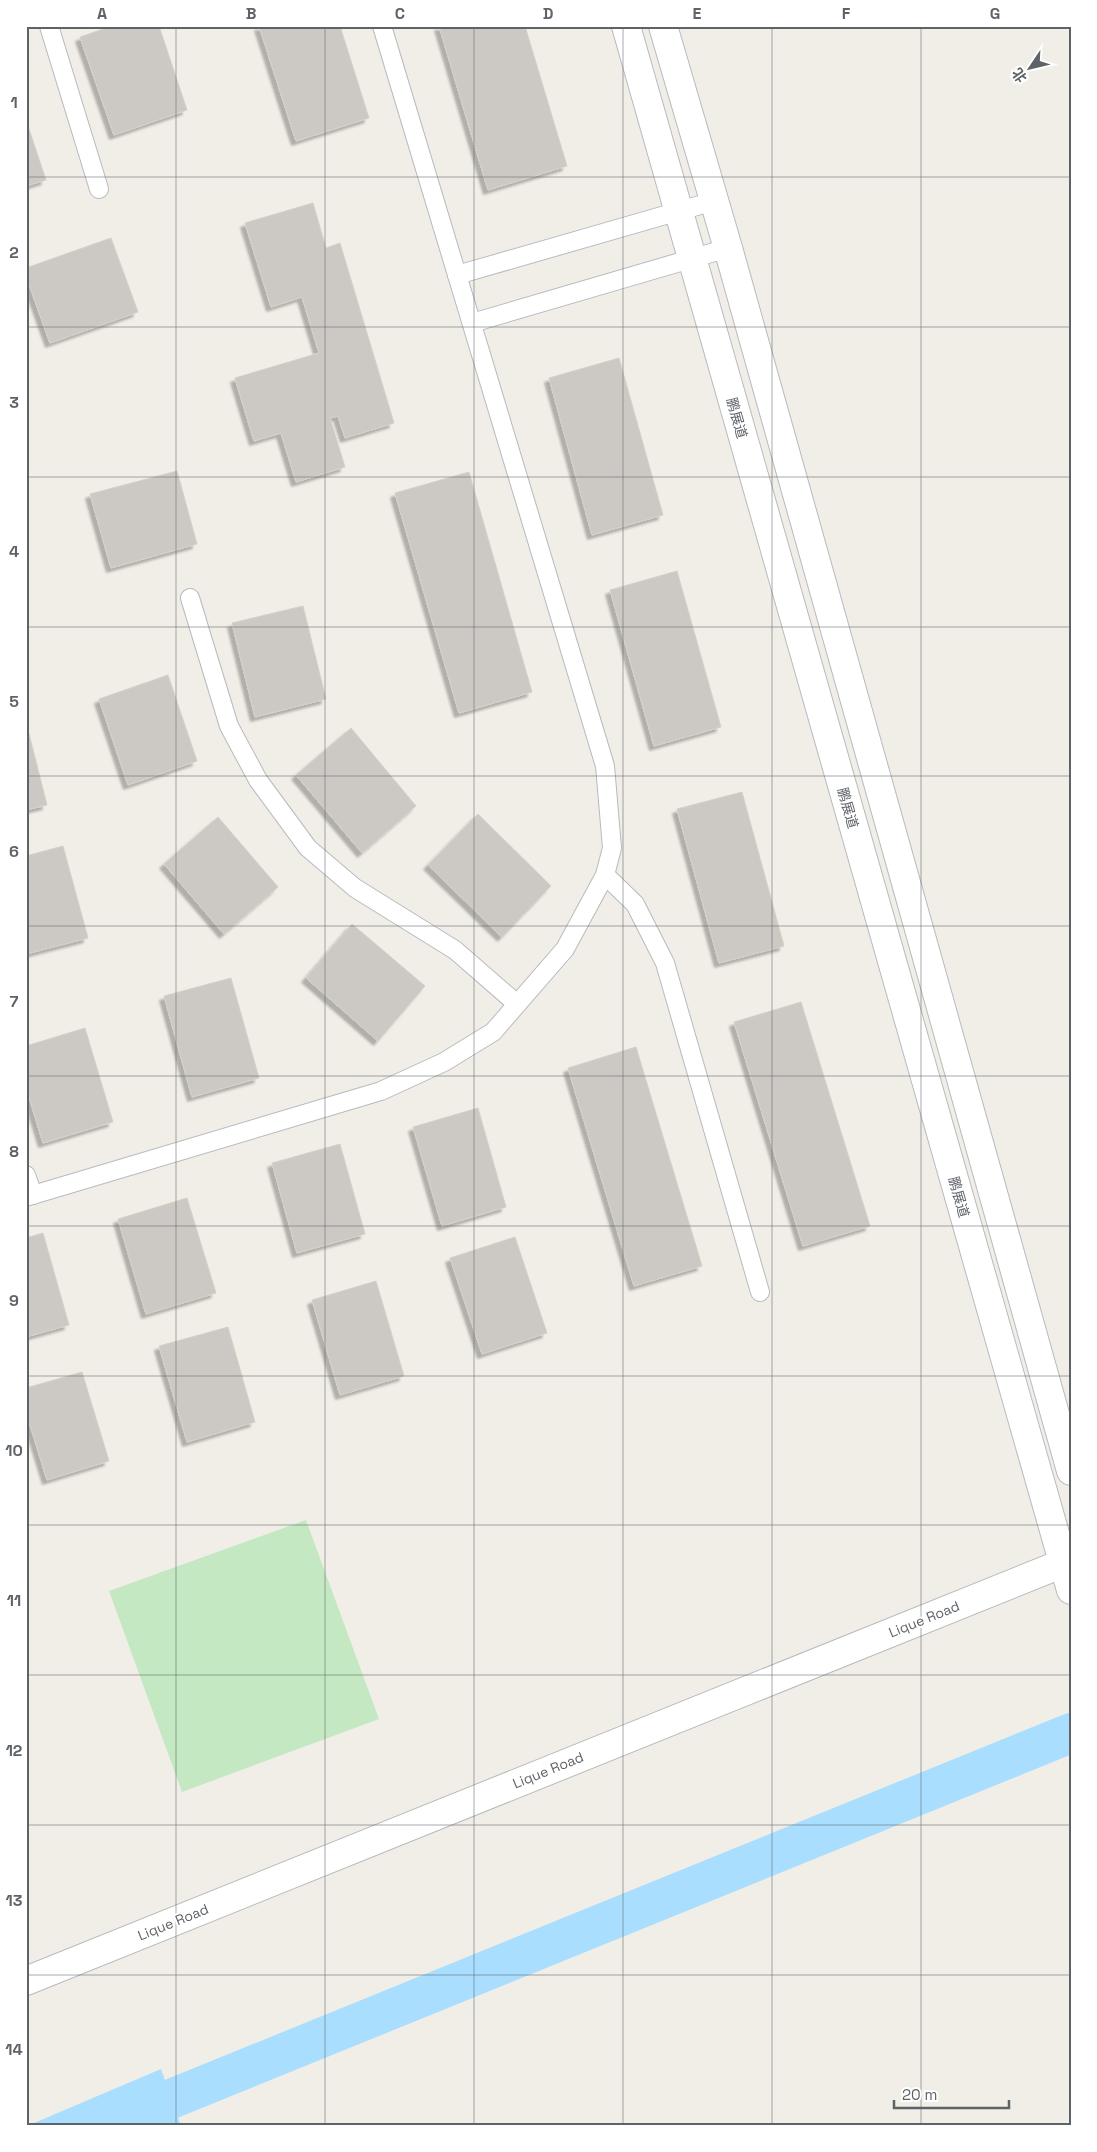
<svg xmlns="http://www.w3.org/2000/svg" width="1097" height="2152" font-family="'Space Grotesk','Noto Sans SC',sans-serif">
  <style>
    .green { fill: #c4e9c2 }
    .water { fill: #a9deff }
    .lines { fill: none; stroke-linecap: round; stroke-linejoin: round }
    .canal { stroke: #a9deff; stroke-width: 40 }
    .building { fill: #ccc9c4; stroke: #d6d0c4; filter: url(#shadow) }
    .service-casing { stroke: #b7babe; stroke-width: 20 }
    .tertiary-casing { stroke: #b7babe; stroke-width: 30 }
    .service { stroke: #fff; stroke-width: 18 }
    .tertiary { stroke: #fff; stroke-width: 28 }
    .grid { fill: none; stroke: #5e6368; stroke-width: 1; stroke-opacity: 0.55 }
    .labels { text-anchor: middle; stroke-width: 4; stroke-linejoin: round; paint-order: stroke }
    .street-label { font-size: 14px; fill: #5e6368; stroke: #fff }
    .neatline { fill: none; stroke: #5e6368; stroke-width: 2 }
    .grid-label { font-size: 16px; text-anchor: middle; font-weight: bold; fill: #5e6368 }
  </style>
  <defs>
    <filter id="shadow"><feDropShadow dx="-4.5" dy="4.5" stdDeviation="1" flood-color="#0004"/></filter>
  </defs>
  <rect width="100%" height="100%" fill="#f1eee7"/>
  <!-- green -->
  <polygon class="green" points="306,1520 379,1719 182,1792 109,1591"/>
  <!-- water -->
  <polygon class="water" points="161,2069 181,2126 27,2126"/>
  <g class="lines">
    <!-- canal -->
    <polyline class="canal" points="171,2099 1071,1733"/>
  </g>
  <!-- building -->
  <g class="building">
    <polygon points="112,26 159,26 187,110 114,135 80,37"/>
    <polygon points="259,26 340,26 369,118 296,141"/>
    <polygon points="439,26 525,26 567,166 488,190"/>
    <polygon points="26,120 46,180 26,186"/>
    <polygon points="313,203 326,248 340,243 394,423 345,438 338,416 330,418 345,467 296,482 281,433 254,441 235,378 319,353 302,297 271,307 245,223"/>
    <polygon points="111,238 138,312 50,343 26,276 26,268"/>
    <polygon points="619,358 663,515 592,535 549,378"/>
    <polygon points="177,471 197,544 111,568 90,494"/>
    <polygon points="469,472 532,692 459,713 395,493"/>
    <polygon points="677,571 721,727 654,746 610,590"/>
    <polygon points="303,606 326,699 255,717 232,623"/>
    <polygon points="168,675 197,761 128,785 99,699"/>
    <polygon points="26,722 47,805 26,810"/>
    <polygon points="351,728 416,806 362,853 296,775"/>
    <polygon points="742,792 784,946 719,963 677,809"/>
    <polygon points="478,814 551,886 502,937 428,865"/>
    <polygon points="218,817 278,887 224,934 164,864"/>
    <polygon points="63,846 88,938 26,954 26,856"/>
    <polygon points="352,924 425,986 378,1041 306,978"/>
    <polygon points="231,978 259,1078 192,1097 164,996"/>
    <polygon points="801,1002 870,1226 803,1246 734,1022"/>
    <polygon points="85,1028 113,1122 43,1143 26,1087 26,1046"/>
    <polygon points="636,1047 702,1266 634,1286 568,1068"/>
    <polygon points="478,1108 506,1207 442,1226 413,1127"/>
    <polygon points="340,1144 365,1234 297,1253 272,1163"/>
    <polygon points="187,1198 216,1293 146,1314 118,1219"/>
    <polygon points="43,1233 69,1325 26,1337 26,1238"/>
    <polygon points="515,1237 547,1333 482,1354 450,1258"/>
    <polygon points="376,1281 404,1376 340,1395 312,1300"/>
    <polygon points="228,1327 255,1422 187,1442 159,1346"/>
    <polygon points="82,1372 109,1461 47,1480 26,1412 26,1388"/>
  </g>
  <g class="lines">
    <!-- service casing -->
    <g class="service-casing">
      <g id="service">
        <polyline points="49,26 99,189"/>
        <polyline points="457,275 714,201"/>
        <polyline points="472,323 728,248"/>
        <polyline points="190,598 229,726 258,780 308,848 355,888 455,950 517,1004"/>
        <polyline points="605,875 635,904 665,963 760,1292"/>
        <polyline points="26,1175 33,1195"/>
        <polyline points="26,1197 381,1091 444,1062 493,1032 565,949 605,875 612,848 605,766 382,26"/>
      </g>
    </g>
    <!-- tertiary casing -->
    <g class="tertiary-casing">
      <g id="tertiary">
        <polyline points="626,26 1071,1590"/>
        <polyline points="663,26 728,248 1071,1471"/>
        <polyline points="26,1981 1071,1560"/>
      </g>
    </g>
    <!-- service -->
    <use href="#service" class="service"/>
    <!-- tertiary -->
    <use href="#tertiary" class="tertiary"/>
  </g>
  <!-- grid -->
  <path class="grid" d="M176,26V2126M325,26V2126M474,26V2126M623,26V2126M772,26V2126M921,26V2126M26,177H1071M26,327H1071M26,477H1071M26,627H1071M26,776H1071M26,926H1071M26,1076H1071M26,1226H1071M26,1376H1071M26,1525H1071M26,1675H1071M26,1825H1071M26,1975H1071"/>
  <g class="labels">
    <!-- street labels -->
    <g class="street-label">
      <text transform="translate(737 418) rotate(74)" y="5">鹏展道</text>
      <text transform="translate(848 808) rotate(74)" y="5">鹏展道</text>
      <text transform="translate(959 1197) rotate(74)" y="5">鹏展道</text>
      <text transform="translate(924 1619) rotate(-22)" y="5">Lique Road</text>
      <text transform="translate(548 1770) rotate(-22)" y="5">Lique Road</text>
      <text transform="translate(173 1922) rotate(-22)" y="5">Lique Road</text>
    </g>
  </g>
  <!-- border -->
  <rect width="1097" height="2152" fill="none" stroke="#ffffff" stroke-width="55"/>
  <!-- north arrow -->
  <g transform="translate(1030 68) rotate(235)" stroke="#ffffff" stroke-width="4" paint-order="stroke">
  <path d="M0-4L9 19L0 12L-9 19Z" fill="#5e6368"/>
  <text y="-8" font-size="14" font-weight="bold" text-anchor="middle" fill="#5e6368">北</text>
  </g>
  <!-- scale -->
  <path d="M894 2100v8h115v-8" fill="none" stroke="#5e6368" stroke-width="2.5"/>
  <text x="902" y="2100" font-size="15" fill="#5e6368" stroke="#ffffff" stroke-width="4" paint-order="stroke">20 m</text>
  <rect x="28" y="28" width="1042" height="2096" class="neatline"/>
  <g class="grid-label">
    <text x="102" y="19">A</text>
    <text x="251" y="19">B</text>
    <text x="400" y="19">C</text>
    <text x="548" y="19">D</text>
    <text x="697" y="19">E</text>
    <text x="846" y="19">F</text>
    <text x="995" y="19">G</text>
    <text x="14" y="108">1</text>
    <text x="14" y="258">2</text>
    <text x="14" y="408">3</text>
    <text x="14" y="557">4</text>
    <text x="14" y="707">5</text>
    <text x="14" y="857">6</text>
    <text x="14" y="1007">7</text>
    <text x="14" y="1157">8</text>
    <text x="14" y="1306">9</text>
    <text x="14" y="1456">10</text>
    <text x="14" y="1606">11</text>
    <text x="14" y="1756">12</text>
    <text x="14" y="1906">13</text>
    <text x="14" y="2055">14</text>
  </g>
</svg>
